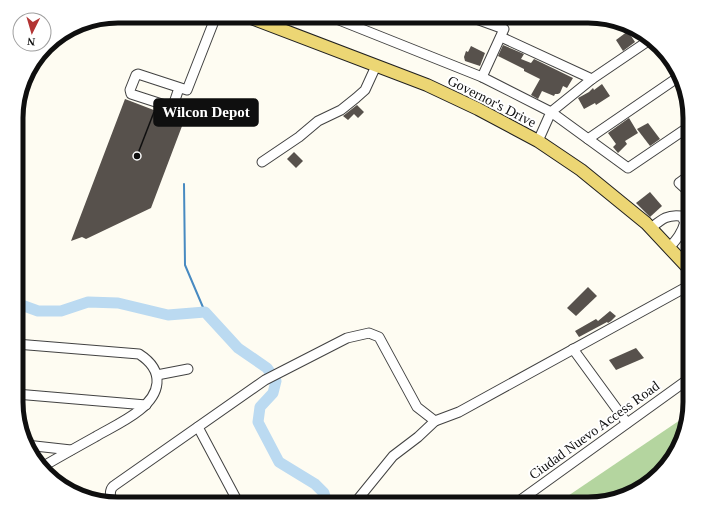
<svg xmlns="http://www.w3.org/2000/svg" width="706" height="520" font-family="'Times New Roman',serif">
  <style>
    .forest { fill: #b4d59f }
    .lines { fill: none; stroke-linecap: round; stroke-linejoin: round }
    .stream { stroke: #488ac1; stroke-width: 2 }
    .river { stroke: #bbdaf1; stroke-width: 11 }
    .building { fill: #57514c }
    .minor-casing { stroke: #424242; stroke-width: 11 }
    .major-casing { stroke: #202020; stroke-width: 14 }
    .minor { stroke: #fff; stroke-width: 9 }
    .major { stroke: #ecd674; stroke-width: 12 }
    .labels { text-anchor: middle; stroke-width: 4; stroke-linejoin: round; paint-order: stroke }
    .street-label { font-size: 14px; fill: #0f0f0f; stroke: #fff }
    .rim { fill: none; stroke: #0f0f0f; stroke-width: 5 }
    .leader { fill: none; stroke: #0f0f0f; stroke-width: 1.5 }
    .callout-dot { fill: #0f0f0f; stroke: #fff; stroke-width: 1.5 }
    .callout { fill: #0f0f0f; stroke: #0f0f0f; stroke-width: 1.5 }
    .callout-label { font-size: 15px; text-anchor: middle; font-weight: bold; fill: #fff }
  </style>
  <rect width="100%" height="100%" fill="#fefcf2"/>
  <!-- forest -->
  <polygon class="forest" points="689,414 682,441 665,469 633,494 588,504 556,504"/>
  <g class="lines">
    <!-- stream -->
    <polyline class="stream" points="184,184 185,265 205,312"/>
    <!-- river -->
    <polyline class="river" points="16,303 38,311 61,311 88,302 118,303 168,315 205,312 238,348 267,368 276,381 273,393 260,407 258,422 279,462 315,484 324,493 327,504"/>
  </g>
  <!-- building -->
  <g class="building">
    <polygon points="346,16 371,16 368,25"/>
    <polygon points="628,31 635,42 623,51 616,40"/>
    <polygon points="503,45 524,54 521,59 531,63 534,59 573,78 567,88 563,86 560,93 558,94 555,94 554,96 542,91 538,99 531,95 540,79 524,71 524,69 498,56"/>
    <polygon points="471,46 485,53 480,66 465,61 464,57 466,51 468,52"/>
    <polygon points="602,84 610,96 596,105 595,103 584,109 578,98 589,92 593,88 594,90"/>
    <polygon points="125,99 172,117 174,112 178,110 181,102 190,105 151,208 86,239 82,237 71,241"/>
    <polygon points="357,105 364,112 358,118 354,114 348,120 343,116"/>
    <polygon points="629,118 638,133 625,141 627,144 618,153 613,147 616,144 608,133"/>
    <polygon points="648,123 660,139 650,146 637,129"/>
    <polygon points="294,152 303,161 296,168 287,159"/>
    <polygon points="650,192 662,206 650,217 636,203"/>
    <polygon points="588,287 597,296 576,316 567,308"/>
    <polygon points="610,311 616,316 611,321 608,323 607,322 579,337 575,331 596,319 598,321"/>
    <polygon points="636,348 644,358 616,370 609,360"/>
  </g>
  <g class="lines">
    <!-- minor casing -->
    <g class="minor-casing">
      <g id="minor">
        <polyline points="329,16 482,77 551,112 538,141"/>
        <polyline points="468,16 504,29 482,77"/>
        <polyline points="501,37 592,79"/>
        <polyline points="651,39 592,79 551,112 628,168 690,126"/>
        <polyline points="179,88 173,106 171,107 131,94 130,90 136,75 138,74 187,90 216,16"/>
        <polyline points="588,139 680,76"/>
        <polyline points="262,162 299,137 318,121 341,110 356,98 365,90 376,66"/>
        <polyline points="690,193 679,183 690,175"/>
        <path d="M651,228C661,220 667,214 681,216L685,222C682,233 677,239 669,248"/>
        <path d="M16,344L139,354C150,361 158,370 157,383C155,409 115,425 95,437C77,447 59,457 42,467"/>
        <polyline points="573,349 627,423"/>
        <polyline points="157,375 188,369"/>
        <polyline points="16,394 146,405"/>
        <polyline points="198,427 239,504"/>
        <polyline points="26,445 71,450"/>
        <path d="M111,504C111,497 108,489 115,485L265,380L347,338L369,333L379,337L417,407L435,421"/>
        <polyline points="354,504 393,456 418,437 435,421 459,412 690,285"/>
        <polyline points="515,504 690,378"/>
      </g>
    </g>
    <!-- major casing -->
    <g class="major-casing">
      <polyline id="major" points="246,16 427,85 478,109 538,141 581,170 646,223 690,270"/>
    </g>
    <!-- minor -->
    <use href="#minor" class="minor"/>
    <!-- major -->
    <use href="#major" class="major"/>
  </g>
  <g class="labels">
    <!-- street labels -->
    <g class="street-label">
      <text transform="translate(492 101) rotate(27)" y="5">Governor's Drive</text>
      <text transform="translate(594 430) rotate(-36)" y="5">Ciudad Nuevo Access Road</text>
    </g>
  </g>
  <!-- crop -->
  <path d="M0 0H706V520H0ZM118 23H588A95 95 0 0 1 683 118V402A95 95 0 0 1 588 497H118A95 95 0 0 1 23 402V118A95 95 0 0 1 118 23Z" fill="#fff" fill-rule="evenodd"/>
  <path class="rim" d="M118 23H588A95 95 0 0 1 683 118V402A95 95 0 0 1 588 497H118A95 95 0 0 1 23 402V118A95 95 0 0 1 118 23Z"/>
  <!-- callouts -->
  <path class="leader" d="M137 156L154 112"/>
  <circle class="callout-dot" cx="137" cy="156" r="4"/>
  <rect class="callout" x="154" y="99" width="104" height="27" rx="4"/>
  <g class="callout-label">
    <text x="206" y="117">Wilcon Depot</text>
  </g>
  <!-- north arrow -->
  <g transform="translate(32 32) rotate(185)"><circle r="19" fill="#ffffff" stroke="#9f9f9f"/>
  <path d="M0-3L7 15L0 10L-7 15Z" fill="#b33433"/>
  <text y="-6" font-size="11" font-weight="bold" text-anchor="middle" fill="#0f0f0f">N</text>
  </g>
</svg>
